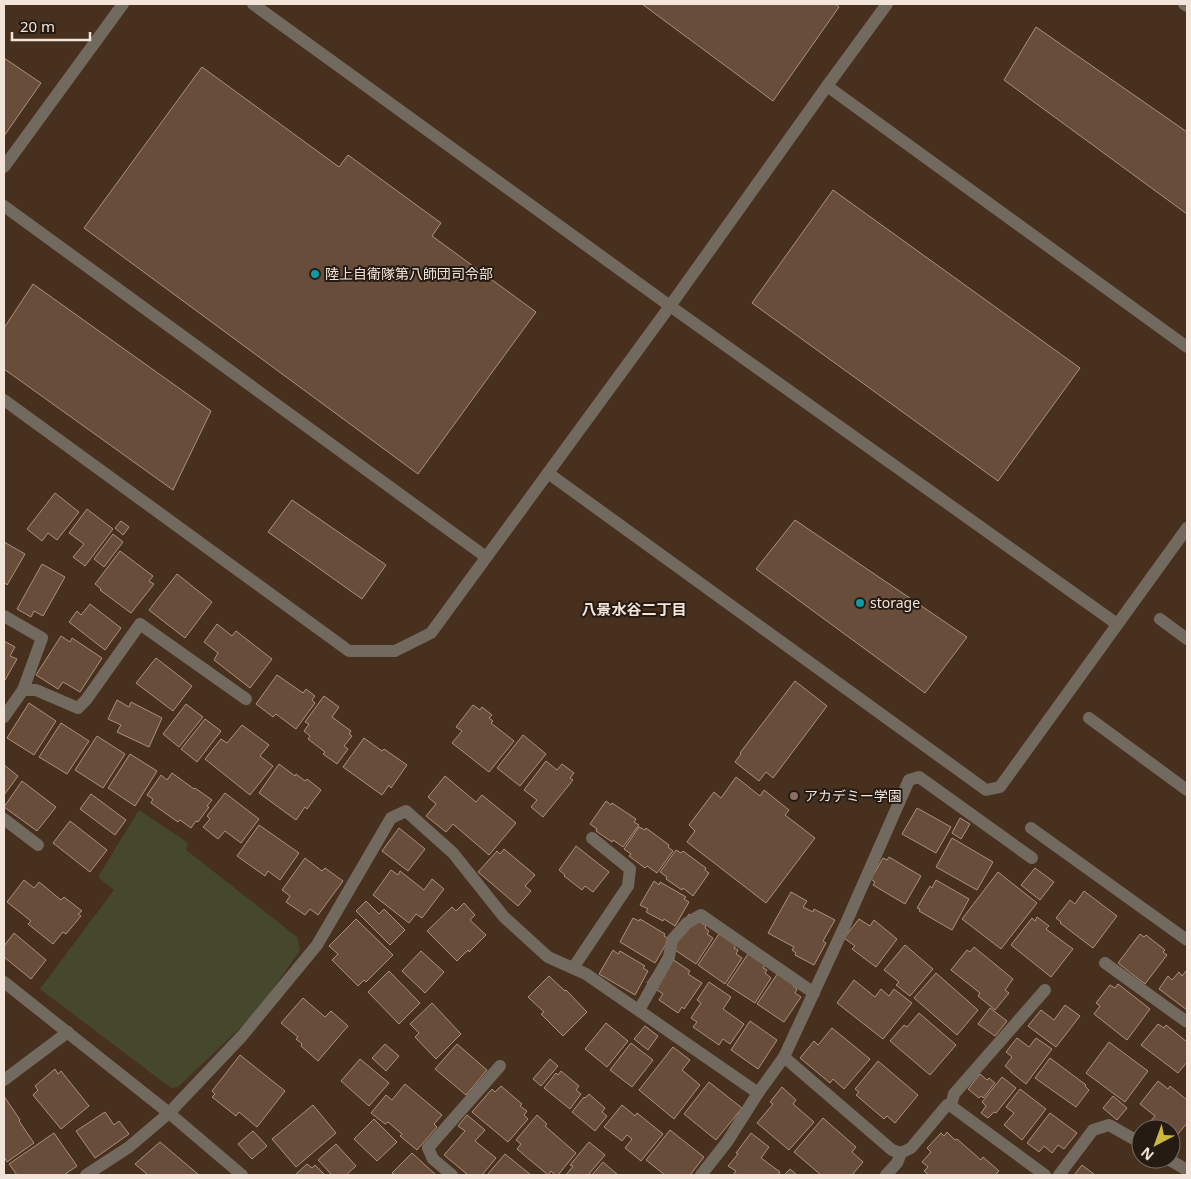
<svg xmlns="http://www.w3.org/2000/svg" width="1191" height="1179" font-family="'Noto Sans','Noto Sans JP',sans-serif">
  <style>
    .green { fill: #45482d }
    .building { fill: #674d3a; stroke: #ad907c }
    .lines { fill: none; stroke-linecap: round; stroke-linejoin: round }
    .lane { stroke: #726a5e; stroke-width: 12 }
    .street { stroke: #726a5e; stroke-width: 12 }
    .culture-dot { fill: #0f9aa8; stroke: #261b13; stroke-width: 2 }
    .education-dot { fill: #8d6e63; stroke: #261b13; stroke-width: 2 }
    .labels { text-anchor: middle; stroke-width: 4; stroke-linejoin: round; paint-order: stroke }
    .poi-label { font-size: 14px; fill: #f3e4d9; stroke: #261b13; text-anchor: start }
    .neighbourhood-label { font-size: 15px; font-weight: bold; fill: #f3e4d9; stroke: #261b13 }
  </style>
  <rect width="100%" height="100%" fill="#48301f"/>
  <!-- green -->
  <polygon class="green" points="139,810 188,843 186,850 297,937 300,950 266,999 242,1026 178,1087 171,1088 40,989 114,890 98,877"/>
  <!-- building -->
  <g class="building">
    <polygon points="642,4 835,4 839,7 773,101"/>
    <polygon points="1036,27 1187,132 1187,214 1004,80"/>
    <polygon points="4,58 41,83 4,136"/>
    <polygon points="202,67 339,167 348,155 441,223 432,236 536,312 418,474 84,228"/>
    <polygon points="833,190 1080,368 998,481 752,303"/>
    <polygon points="33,284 211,411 173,490 4,369 4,328"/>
    <polygon points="55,493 79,512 57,540 48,533 42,541 27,529"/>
    <polygon points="292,500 386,565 362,599 268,532"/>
    <polygon points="87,509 113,529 85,566 73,557 84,544 69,533"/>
    <polygon points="795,520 967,637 925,693 756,569"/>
    <polygon points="121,521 129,527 123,535 115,528"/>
    <polygon points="113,534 123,542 104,567 94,559"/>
    <polygon points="4,542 25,554 7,585 4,582"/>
    <polygon points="120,551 153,576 149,581 154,584 131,613 100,590 101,589 95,584"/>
    <polygon points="42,564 65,577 43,616 34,611 31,617 17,609"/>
    <polygon points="177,574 212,602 185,638 149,610"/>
    <polygon points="90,604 121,628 105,650 69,622 77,611 81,615"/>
    <polygon points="217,624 232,636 236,631 272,659 250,688 214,660 218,653 204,642"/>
    <polygon points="61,636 70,642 72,638 102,658 80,692 63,682 58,689 36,675"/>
    <polygon points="4,641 15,647 10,656 17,659 5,680 4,679"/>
    <polygon points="156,658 192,686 173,711 136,683"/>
    <polygon points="277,675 303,693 306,689 315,696 312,700 315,703 296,729 276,714 273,717 256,704"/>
    <polygon points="795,681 827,706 773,778 766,772 759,781 735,762 741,754 740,753"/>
    <polygon points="324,696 339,707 332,717 351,731 349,734 352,736 344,746 348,749 337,764 323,754 325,752 308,739 310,736 304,731 309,724 305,722"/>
    <polygon points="117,700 129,707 131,702 162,718 149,747 117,732 121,725 108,719"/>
    <polygon points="29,703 56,721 34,755 7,738"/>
    <polygon points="186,704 203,717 179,747 163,734"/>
    <polygon points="473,705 480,710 482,707 492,715 489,718 493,721 491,723 514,741 489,772 452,743 462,731 456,727"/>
    <polygon points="205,719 221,731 197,762 181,749"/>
    <polygon points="61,723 89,741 67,774 39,757"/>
    <polygon points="242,725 269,745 260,756 273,766 250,795 205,759 221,739 227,743"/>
    <polygon points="523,735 546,754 520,786 497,768"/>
    <polygon points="97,736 125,754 103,788 75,770"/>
    <polygon points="364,738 382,751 384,749 407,765 391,788 389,785 382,795 343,767"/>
    <polygon points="130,754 157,771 135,806 108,788"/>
    <polygon points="546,761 557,770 562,764 574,773 570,778 573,780 543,817 531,807 537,800 524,790"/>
    <polygon points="279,764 295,776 296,774 305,781 307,779 321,790 307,809 305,807 296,820 259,793"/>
    <polygon points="4,765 18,776 4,795"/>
    <polygon points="172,773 194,789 195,788 212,800 207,806 209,807 198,822 196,821 191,828 180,820 178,822 151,803 153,799 147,795 161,775 167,780"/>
    <polygon points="445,776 476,802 482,795 516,823 489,855 453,824 446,832 426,816 436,804 428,797"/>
    <polygon points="736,777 760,796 764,790 789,810 785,815 815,838 766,903 687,842 695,831 689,825 714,792 721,798"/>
    <polygon points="22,781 56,807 37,831 4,807"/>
    <polygon points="225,793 259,819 241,843 225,831 218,839 203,827 210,819 207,816"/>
    <polygon points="91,794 126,820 115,835 80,809"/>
    <polygon points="606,801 611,805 612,803 636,819 634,822 639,825 623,847 613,840 612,842 596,831 597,829 590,824"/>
    <polygon points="917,808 951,827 936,853 902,834"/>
    <polygon points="960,818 970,824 961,839 952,833"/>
    <polygon points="70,821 107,850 90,872 53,843"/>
    <polygon points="259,825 299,853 280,880 268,871 265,876 237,856"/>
    <polygon points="639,827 645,830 646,828 669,845 668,847 673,851 657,873 647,866 645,868 629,856 631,854 624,849"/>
    <polygon points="399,828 425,849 408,871 382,851"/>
    <polygon points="952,838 993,862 977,890 936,867"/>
    <polygon points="576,846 609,872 593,892 585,886 582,890 564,876 565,875 559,870"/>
    <polygon points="504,849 535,875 525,886 531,891 518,906 478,872 497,851 500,854"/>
    <polygon points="676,850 681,853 683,851 706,868 705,870 709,873 693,896 683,888 682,890 666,879 667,877 660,872"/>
    <polygon points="889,857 921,876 905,904 873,885 875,882 871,879 883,858 887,860"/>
    <polygon points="305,858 322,871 325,868 343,881 318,915 310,909 305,915 286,902 290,896 282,890"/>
    <polygon points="1035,868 1054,882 1040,900 1021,885"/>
    <polygon points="391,870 398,875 400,871 424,890 432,879 444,889 422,918 416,914 409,923 373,895"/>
    <polygon points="998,872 1037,903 1001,949 962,919"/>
    <polygon points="24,880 34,888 39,882 61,900 64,897 82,911 78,914 81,916 66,934 63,932 53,944 28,924 31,921 7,902"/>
    <polygon points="936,880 969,899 952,930 919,911 920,909 917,908 930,886 932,888"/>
    <polygon points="654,881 659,885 660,882 686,897 684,899 689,902 675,926 664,919 663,921 646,912 648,909 640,905"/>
    <polygon points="1084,891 1117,916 1093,948 1060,923 1061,922 1056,918 1070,900 1075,904"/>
    <polygon points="791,892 807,901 803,907 813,912 814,909 835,920 823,941 826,943 814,965 795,955 796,953 792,950 794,947 768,933"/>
    <polygon points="366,901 379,914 384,909 405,930 390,945 356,911"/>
    <polygon points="464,903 475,915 470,920 486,935 469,952 468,950 457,961 427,931 452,907 456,911"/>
    <polygon points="689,914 706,926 705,928 709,931 707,934 713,938 696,964 669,946"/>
    <polygon points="1037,917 1049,926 1046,929 1073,949 1051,977 1011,945 1032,918 1035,921"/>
    <polygon points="633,918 639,921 640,919 665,934 664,936 669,939 655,963 620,942"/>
    <polygon points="356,919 393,955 366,982 364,980 358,986 332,960 338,954 329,946"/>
    <polygon points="859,919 870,926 874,920 897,939 876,967 852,949 855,946 844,938"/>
    <polygon points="14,933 46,960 31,979 4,957 4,946"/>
    <polygon points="719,934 736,945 734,948 738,950 736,954 742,958 725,984 698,965"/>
    <polygon points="1140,934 1144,937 1146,935 1165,950 1163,952 1167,955 1145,984 1118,963"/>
    <polygon points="905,945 933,969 910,996 896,985 899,982 884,970"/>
    <polygon points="974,947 1013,979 1005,990 1009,993 995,1010 978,996 980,993 951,970 967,950 970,952"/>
    <polygon points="613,950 618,954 620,951 645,966 643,968 648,971 635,995 599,974"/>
    <polygon points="421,951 444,972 425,993 402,971"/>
    <polygon points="748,954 765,965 763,968 767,970 765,973 771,978 755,1003 727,985"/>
    <polygon points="665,957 672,959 690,971 688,974 702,983 684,1009 682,1007 678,1013 659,1000 663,994 647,983"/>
    <polygon points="389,971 420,1003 399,1024 368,992"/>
    <polygon points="1186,971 1187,973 1187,1010 1159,989 1168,976 1172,980 1179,972 1182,976"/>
    <polygon points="778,973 794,984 793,986 797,989 795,993 801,997 784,1022 757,1004"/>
    <polygon points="936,973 978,1010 957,1035 914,998"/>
    <polygon points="549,976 565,991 566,990 587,1012 563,1036 541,1014 544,1012 528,997"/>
    <polygon points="854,980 875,997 881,989 889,996 894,989 912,1003 883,1039 837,1003"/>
    <polygon points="709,982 731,997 723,1009 744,1024 730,1044 723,1039 719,1045 693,1027 697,1022 691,1018 701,1003 697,1000"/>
    <polygon points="1118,984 1150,1009 1127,1040 1094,1014 1100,1006 1096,1003 1110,985 1115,988"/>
    <polygon points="303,998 325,1017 331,1011 348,1026 318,1061 301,1046 302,1044 296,1039 298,1037 281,1023"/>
    <polygon points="432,1003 461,1034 436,1059 415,1037 419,1033 410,1024"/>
    <polygon points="1065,1005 1080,1016 1056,1047 1028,1026 1041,1010 1054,1020"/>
    <polygon points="990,1008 1007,1021 995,1036 978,1024"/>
    <polygon points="919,1013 956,1045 930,1075 890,1041 904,1025 907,1027"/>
    <polygon points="750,1021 777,1040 758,1069 731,1050"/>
    <polygon points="606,1023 628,1041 607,1067 585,1049"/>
    <polygon points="1158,1024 1164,1028 1166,1025 1187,1042 1187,1062 1178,1073 1141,1045"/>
    <polygon points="645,1026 658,1036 648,1050 634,1039"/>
    <polygon points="832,1028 870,1059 844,1089 833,1079 830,1083 800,1058 814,1041 818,1045"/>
    <polygon points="1017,1038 1029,1047 1036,1038 1052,1049 1026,1084 1011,1072 1011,1071 1005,1066 1012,1057 1006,1052"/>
    <polygon points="1109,1042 1148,1071 1125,1102 1086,1073"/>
    <polygon points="631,1043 653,1060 632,1087 610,1070"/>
    <polygon points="385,1044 399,1056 386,1071 372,1058"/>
    <polygon points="457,1044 487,1070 466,1095 435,1069"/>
    <polygon points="673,1047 690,1060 682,1070 700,1085 674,1119 639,1090"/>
    <polygon points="240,1055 285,1091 257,1127 239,1112 236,1116 212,1097 215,1094 212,1091"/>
    <polygon points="1050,1058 1086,1085 1085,1086 1089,1090 1076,1107 1035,1078"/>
    <polygon points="360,1059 389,1083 369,1106 341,1081"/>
    <polygon points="550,1059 558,1066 541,1086 533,1079"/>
    <polygon points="878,1061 918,1095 895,1123 887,1116 884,1119 856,1095 859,1092 855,1089"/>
    <polygon points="55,1069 58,1074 61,1071 89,1106 61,1129 33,1095 38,1090 35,1086"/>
    <polygon points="561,1071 579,1086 576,1090 581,1094 570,1109 544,1088 556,1073 558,1075"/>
    <polygon points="980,1074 987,1080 989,1078 995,1083 983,1098 981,1096 979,1098 968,1089"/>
    <polygon points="1002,1077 1016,1088 996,1113 994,1112 988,1118 981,1113 986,1106 982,1102"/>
    <polygon points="1158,1081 1168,1089 1170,1086 1187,1100 1187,1123 1178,1134 1175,1132 1171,1137 1171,1129 1156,1129 1149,1123 1155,1116 1140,1104"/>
    <polygon points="709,1082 742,1108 716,1140 684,1114"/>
    <polygon points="405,1084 442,1115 434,1124 437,1127 417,1150 400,1136 402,1134 388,1122 385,1124 371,1113 386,1095 392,1100"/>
    <polygon points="501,1086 522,1104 520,1106 527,1111 524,1115 528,1119 508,1142 472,1112 492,1089 495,1092"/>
    <polygon points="782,1087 796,1100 793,1104 814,1122 789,1150 757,1123 773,1104 770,1102"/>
    <polygon points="1020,1089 1046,1109 1022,1140 1004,1125 1014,1113 1006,1107"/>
    <polygon points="589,1094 605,1108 602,1112 607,1116 595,1131 572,1112 584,1097 585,1098"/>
    <polygon points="4,1096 20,1120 19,1121 34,1143 7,1162 4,1157"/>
    <polygon points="1113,1096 1127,1108 1117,1120 1103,1108"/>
    <polygon points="313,1105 336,1133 296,1167 272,1139"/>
    <polygon points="622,1105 635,1116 637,1113 663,1134 641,1161 625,1148 632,1139 627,1135 622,1141 604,1127"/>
    <polygon points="105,1112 114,1125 119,1121 129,1134 95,1158 76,1131"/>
    <polygon points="1050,1113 1077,1133 1064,1149 1058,1145 1052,1153 1044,1146 1039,1152 1027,1143"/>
    <polygon points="467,1115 485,1130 475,1141 496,1158 482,1175 468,1175 444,1155 465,1131 458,1126"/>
    <polygon points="537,1115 547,1124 545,1126 576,1153 558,1175 555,1175 551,1171 548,1175 517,1149 521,1144 516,1140"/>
    <polygon points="823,1118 856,1147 852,1152 863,1162 852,1175 821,1175 794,1152"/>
    <polygon points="374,1119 397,1142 377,1161 354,1139"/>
    <polygon points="670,1130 704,1157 690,1175 665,1175 646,1160"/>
    <polygon points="253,1131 267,1146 252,1159 238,1144"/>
    <polygon points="947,1132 955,1140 957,1139 981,1160 983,1157 999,1171 995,1175 929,1175 924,1171 928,1167 922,1162 931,1152 927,1148 941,1133 944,1136"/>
    <polygon points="54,1133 77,1166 64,1175 17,1175 9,1164"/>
    <polygon points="751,1133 769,1147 761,1158 780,1172 778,1175 733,1175 736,1171 728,1166 738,1154 736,1153"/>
    <polygon points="160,1142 199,1175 148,1175 135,1164"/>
    <polygon points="589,1142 605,1155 588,1175 566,1175 573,1166 570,1165"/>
    <polygon points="336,1144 356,1166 346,1175 332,1175 318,1160"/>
    <polygon points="412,1153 436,1175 395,1175 392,1173"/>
    <polygon points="505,1154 531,1175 487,1175"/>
    <polygon points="603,1162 618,1175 592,1175"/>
    <polygon points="307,1164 312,1168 315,1165 325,1175 295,1175"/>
    <polygon points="1082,1165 1095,1175 1074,1175"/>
    <polygon points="790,1169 797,1175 784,1175"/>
  </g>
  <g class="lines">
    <!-- lane -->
    <g class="lane">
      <polyline points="253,4 670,306 1117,624"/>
      <polyline points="1184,4 1187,6"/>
      <polyline points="827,86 1187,347"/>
      <polyline points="4,167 123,4"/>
      <polyline points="4,206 486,557"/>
      <polyline points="4,400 349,651 395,651 431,633 670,306 827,86 887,4"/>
      <polyline points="548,473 986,790 1000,787 1187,528"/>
      <polyline points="1160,619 1187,639"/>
      <polyline points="1089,718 1187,790"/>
      <polyline points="4,819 38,845"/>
      <polyline points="1031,828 1187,940"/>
      <polyline points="1105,963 1187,1022"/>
      <polyline points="573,968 628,886 630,869 592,838"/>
      <polyline points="951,1106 954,1094 1045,990"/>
      <polyline points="452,1175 433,1159 428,1148 500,1066"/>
      <polyline points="886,1175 897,1163 901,1153"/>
    </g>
    <!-- street -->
    <g class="street">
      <polyline points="4,616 42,638 23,690 4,717"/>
      <polyline points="23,690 36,690 78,708 86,700 140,624 246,699"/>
      <polyline points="4,982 169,1113 242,1175"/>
      <polyline points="639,1010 669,957 672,940 687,923 701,915 814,993"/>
      <polyline points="784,1057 892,1150 901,1153 911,1148 947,1105 951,1106 1045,1175"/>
      <polyline points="4,1080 68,1032"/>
      <polyline points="1168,1159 1187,1170"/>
      <polyline points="86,1175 129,1147 169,1113 242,1036 317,945 391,818 406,811 453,853 504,917 548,957 586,974 758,1093"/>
      <polyline points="701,1175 727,1142 758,1093 784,1057 846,923 909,780 919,777 1032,858"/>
      <polyline points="1059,1175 1093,1130 1109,1125 1141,1143"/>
    </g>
  </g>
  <!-- markers -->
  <g class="culture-dot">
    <circle cx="315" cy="274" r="5"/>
    <circle cx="860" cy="603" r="5"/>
  </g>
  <circle class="education-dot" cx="794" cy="796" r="5"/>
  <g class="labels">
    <!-- poi labels -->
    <g class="poi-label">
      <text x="325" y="279">陸上自衛隊第八師団司令部</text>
      <text x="870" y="608">storage</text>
      <text x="804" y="801">アカデミー学園</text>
    </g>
    <!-- neighbourhood labels -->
    <g class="neighbourhood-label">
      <text x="634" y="615">八景水谷二丁目</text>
    </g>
  </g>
  <!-- border -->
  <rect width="1191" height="1179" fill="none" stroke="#f3e4d9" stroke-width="10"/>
  <!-- north arrow -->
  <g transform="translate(1156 1144) rotate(221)"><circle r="24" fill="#261b13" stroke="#786b62"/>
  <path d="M0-4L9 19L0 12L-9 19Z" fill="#caba3a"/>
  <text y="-8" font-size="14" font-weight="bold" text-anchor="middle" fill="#f3e4d9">N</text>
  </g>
  <!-- scale -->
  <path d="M12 32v8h78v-8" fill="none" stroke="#f3e4d9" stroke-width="2.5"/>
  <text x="20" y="32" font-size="15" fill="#f3e4d9" stroke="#261b13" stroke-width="4" paint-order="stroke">20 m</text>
</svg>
